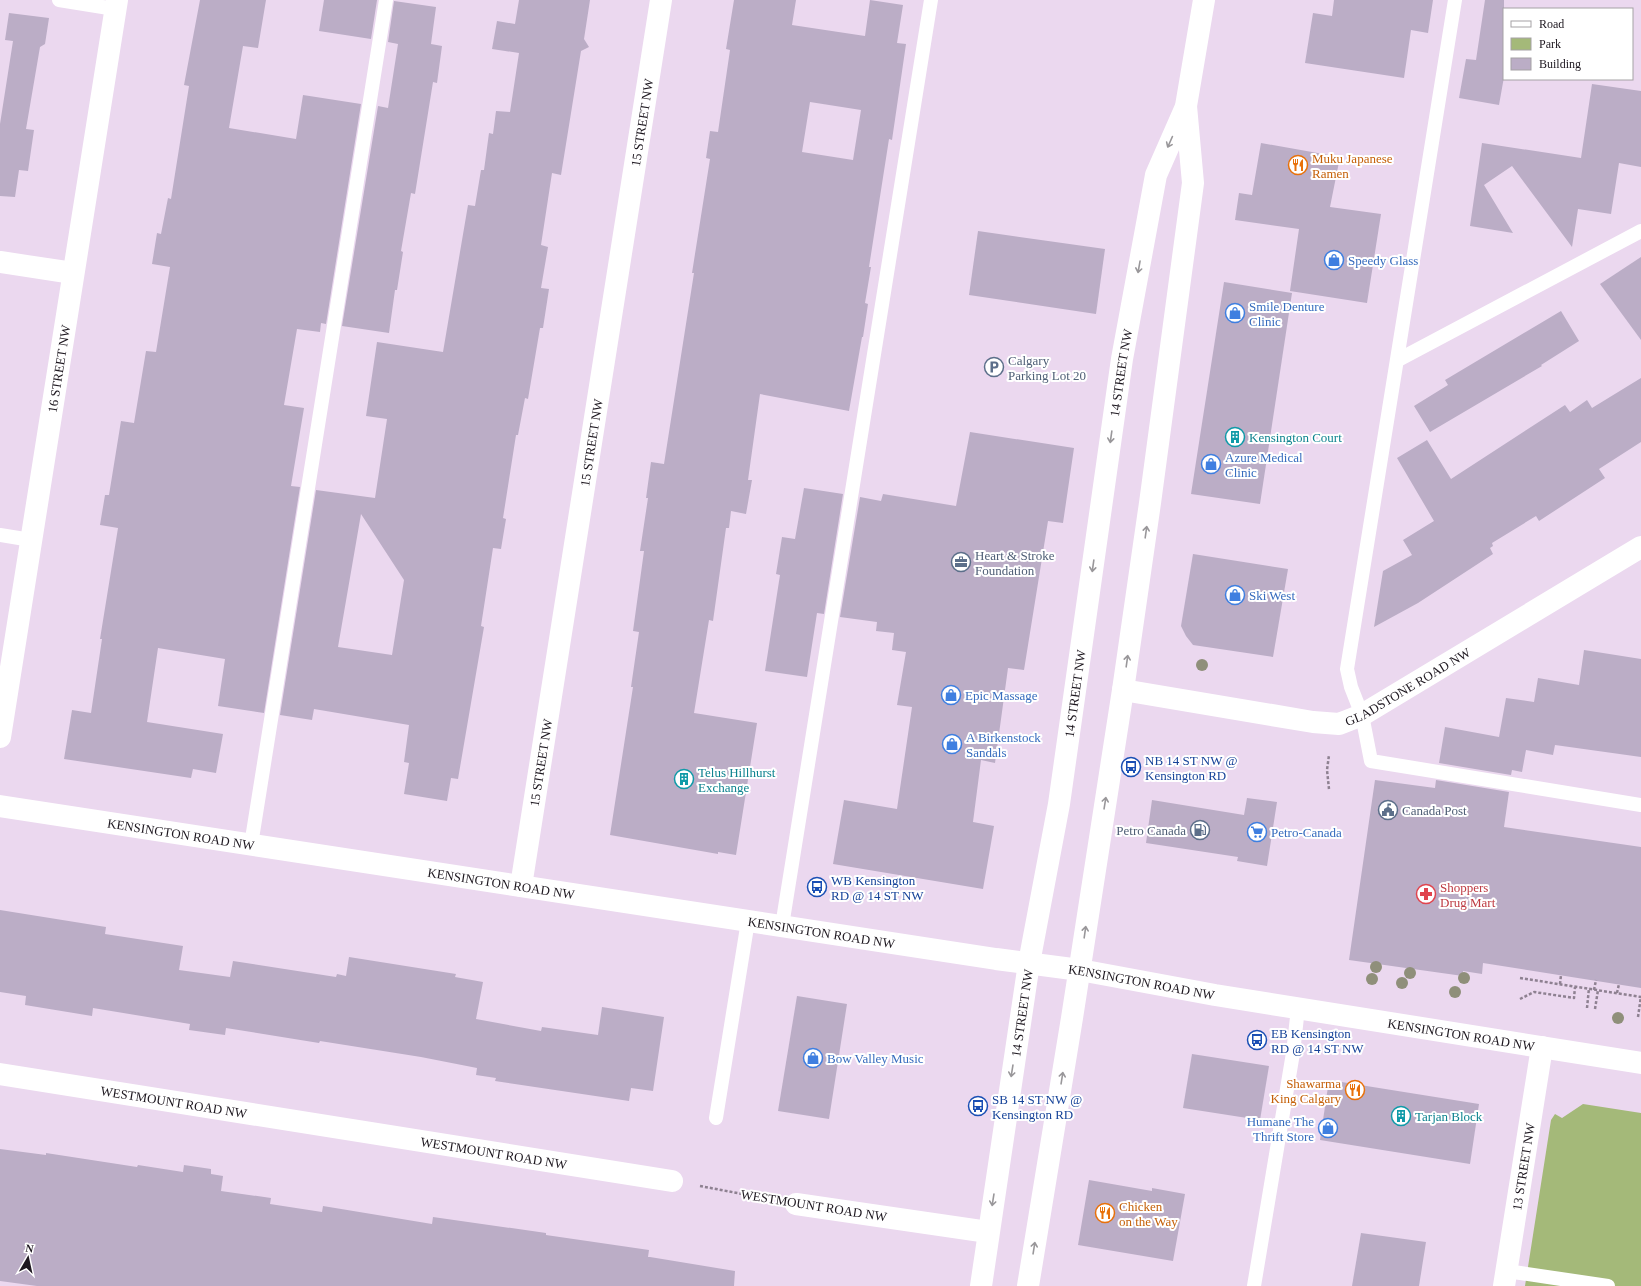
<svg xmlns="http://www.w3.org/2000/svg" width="1641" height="1286" font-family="'Times New Roman',serif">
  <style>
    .green { fill: #a4b979 }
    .building { fill: #bbadc6; fill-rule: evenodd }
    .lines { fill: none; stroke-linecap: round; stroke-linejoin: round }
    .path { stroke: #8e8191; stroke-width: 2.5; stroke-dasharray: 3 2; stroke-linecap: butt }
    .service { stroke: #fff; stroke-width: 14 }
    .minor { stroke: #fff; stroke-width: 22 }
    .tertiary { stroke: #fff; stroke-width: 22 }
    .secondary { stroke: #fff; stroke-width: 22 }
    .tree { fill: #8f8f7a }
    .oneway { stroke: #99979a }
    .labels { text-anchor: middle; stroke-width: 4; stroke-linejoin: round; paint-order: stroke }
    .street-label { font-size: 13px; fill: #1d171f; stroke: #fff }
    .food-label { font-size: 13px; fill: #c56008; stroke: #fff; text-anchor: start }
    .shop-label { font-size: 13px; fill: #366cbe; stroke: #fff; text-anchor: start }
    .service-label { font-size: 13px; fill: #4e5e75; stroke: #fff; text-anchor: start }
    .culture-label { font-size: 13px; fill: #0d838f; stroke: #fff; text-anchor: start }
    .transit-label { font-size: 13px; fill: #164399; stroke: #fff; text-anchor: start }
    .health-label { font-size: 13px; fill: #be3a42; stroke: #fff; text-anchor: start }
  </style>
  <rect width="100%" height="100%" fill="#ebd8ef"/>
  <!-- green -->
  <polygon class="green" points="1583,1104 1641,1113 1641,1286 1525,1286 1551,1120 1555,1114 1562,1118"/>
  <!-- building -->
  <g class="building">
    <polygon points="200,0 266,0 258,48 243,46 229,128 296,139 303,95 361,104 326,324 321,323 320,332 297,329 284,405 304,408 291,486 300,487 264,713 218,706 225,659 158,648 147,722 223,734 216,773 193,769 191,778 64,759 72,710 91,713 102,639 100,639 118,528 100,525 105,495 109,495 121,421 134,423 146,351 156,352 170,267 152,264 157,233 161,234 168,198 171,199 189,86 184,85"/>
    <polygon points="324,0 377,0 371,39 319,31"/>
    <path d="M519,0H590L584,39L589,47L581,51L561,175L552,173L541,245L548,247L541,288L549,289L543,328H540L528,399L525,398L518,435H516L503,518L506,519L501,549L493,548L481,626L484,627L458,779L451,778L447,801L404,794L409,763L404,762L409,725L314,709L312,720L280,715L316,490L375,498L387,419L366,416L377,342L443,352L468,205L475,206L481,170H484L489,133L493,134L496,111L510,112L519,53L492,49L497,21L515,24ZM361,514L404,580L392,655L338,647Z"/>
    <path d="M734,0H796L792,25L865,36L870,0L903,5L897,43L906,44L892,140L889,139L869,267H871L865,303L868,304L863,337H862L849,411L760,394L748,480H752L746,514L731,511L729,528H726L713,621L709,620L694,713L757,723L736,855L718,852V854L610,835L633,687H631L639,632L633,631L644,551H640L648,498H646L651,462L664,464L694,273H692L710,159L706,158L710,131L718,132L730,50L726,49ZM810,102L861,110L853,160L802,152Z"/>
    <polygon points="1334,0 1433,0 1428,33 1411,30 1404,78 1305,63 1313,13 1332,16"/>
    <polygon points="1485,0 1504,0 1504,77 1499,105 1459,98 1466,59 1476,60"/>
    <polygon points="394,1 436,7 431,44 442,46 437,83 433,82 415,194 411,193 401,251 403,252 397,290 395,290 389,333 342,326 378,106 388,108 398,44 388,42"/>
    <polygon points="9,13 49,18 45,44 40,47 26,129 34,130 28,171 19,170 15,197 0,196 0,124 13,41 5,40"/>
    <polygon points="1592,84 1641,91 1641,167 1619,163 1611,214 1578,209 1572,247 1512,166 1484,185 1513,233 1470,226 1482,143 1581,158"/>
    <polygon points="1261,143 1340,157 1330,207 1381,214 1367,303 1290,291 1299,229 1235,220 1239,193 1252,195"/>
    <polygon points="978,231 1105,249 1096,314 969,295"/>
    <polygon points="1641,257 1641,340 1600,284"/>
    <polygon points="1224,282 1292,293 1260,504 1191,494"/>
    <polygon points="1561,311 1579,341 1541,365 1542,366 1430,432 1414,406 1448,385 1445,380"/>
    <polygon points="1641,378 1641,442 1599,469 1605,478 1539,521 1536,516 1492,543 1493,546 1490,548 1493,554 1418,603 1374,627 1383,571 1412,555 1403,540 1434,521 1397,458 1427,440 1451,479 1565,405 1570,412 1587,400 1592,408"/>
    <polygon points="970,432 1074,448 1063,523 1048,521 1024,670 1008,668 995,763 981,760 973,822 994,826 983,889 833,864 844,800 897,809 912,707 897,705 906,652 892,650 894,633 876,631 877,622 840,617 860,497 881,501 883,494 956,506"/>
    <polygon points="804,488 843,494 824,614 817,613 807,677 765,671 780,575 776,574 782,537 795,539"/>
    <polygon points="1193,554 1288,569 1273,657 1193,645 1186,636 1181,626"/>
    <polygon points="1584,650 1641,659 1641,757 1555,745 1553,755 1526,750 1522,772 1512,770 1511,775 1439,763 1445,727 1499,737 1506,698 1534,702 1538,678 1579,685"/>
    <polygon points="1375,780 1435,788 1436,780 1509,792 1504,827 1641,847 1641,988 1483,963 1482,974 1463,971 1463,976 1349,960"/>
    <polygon points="1247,798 1277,802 1267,866 1237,861 1238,857 1146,843 1152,800 1244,815"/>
    <polygon points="0,910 106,927 105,934 183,946 179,970 230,977 233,961 336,977 337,974 346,976 349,957 456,974 455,977 483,982 476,1019 541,1031 542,1027 598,1035 602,1007 664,1017 653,1091 631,1088 629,1101 495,1081 496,1078 476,1075 477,1068 421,1057 320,1041 319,1043 226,1028 225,1035 189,1030 190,1024 93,1008 92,1016 25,1005 26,996 0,992"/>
    <polygon points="797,996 847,1004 829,1119 778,1111"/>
    <polygon points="1192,1054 1269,1066 1260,1120 1183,1108"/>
    <polygon points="1329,1080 1479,1104 1470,1164 1320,1140"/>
    <polygon points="0,1149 46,1155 46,1153 137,1167 138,1165 183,1172 184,1165 211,1169 211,1174 223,1176 221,1191 271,1198 270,1204 322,1212 323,1206 432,1224 433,1217 546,1233 546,1235 649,1250 648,1257 650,1257 735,1271 734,1286 37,1286 0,1281"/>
    <polygon points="1089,1180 1152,1191 1152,1188 1185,1194 1173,1261 1078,1245"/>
    <polygon points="1361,1233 1426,1242 1419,1286 1352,1286"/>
  </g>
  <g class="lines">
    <!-- path -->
    <g class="path">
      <polyline points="1329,789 1327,770 1329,755"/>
      <polyline points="1520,978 1641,997"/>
      <polyline points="1560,984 1561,975"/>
      <polyline points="1594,990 1596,980"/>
      <polyline points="1617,993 1619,984"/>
      <polyline points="1520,999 1534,992 1574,998 1575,987"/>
      <polyline points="1587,1008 1589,988"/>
      <polyline points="1595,1009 1598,990"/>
      <polyline points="1638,1017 1641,996"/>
      <polyline points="700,1186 769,1199"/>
    </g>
    <!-- service -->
    <g class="service">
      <polyline points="59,0 115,9"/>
      <polyline points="1455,0 1347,669 1351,687 1362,715 1371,761 1641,805"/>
      <polyline points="1398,360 1641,231"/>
      <polyline points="0,535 31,540"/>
      <polyline points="251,845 386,0"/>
      <polyline points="782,926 931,0"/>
      <polyline points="716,1118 748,921"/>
      <polyline points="1507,1271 1608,1286"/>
      <polyline points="1254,1286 1293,1053 1298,1008"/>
    </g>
    <!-- minor -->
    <g class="minor">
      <polyline points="0,262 73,273"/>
      <path id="s1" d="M1123,690L1313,722L1339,724L1362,715L1641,547"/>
      <path id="s2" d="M0,737L117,0"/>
      <path id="s3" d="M521,886L661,0"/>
      <path id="s4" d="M0,1074L672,1181"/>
      <polyline points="796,1204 988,1232"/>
      <path id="s5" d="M1504,1286L1542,1047"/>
    </g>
    <!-- tertiary -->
    <path class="tertiary" id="s6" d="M0,806L996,959L1080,970L1215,995L1641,1063"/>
    <!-- secondary -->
    <g class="secondary">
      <path id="s7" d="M981,1286L1029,963L1059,804L1122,359L1156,175L1185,109"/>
      <polyline points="1028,1286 1072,1018 1123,690 1150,503 1193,183 1186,106 1204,0"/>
    </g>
  </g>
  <!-- trees -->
  <g class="tree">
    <circle cx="1202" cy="665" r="6"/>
    <circle cx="1376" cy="967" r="6"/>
    <circle cx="1410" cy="973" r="6"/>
    <circle cx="1464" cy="978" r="6"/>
    <circle cx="1372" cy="979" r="6"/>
    <circle cx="1402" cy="983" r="6"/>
    <circle cx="1455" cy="992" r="6"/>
    <circle cx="1618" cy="1018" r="6"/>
  </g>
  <!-- one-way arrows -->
  <defs><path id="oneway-shaft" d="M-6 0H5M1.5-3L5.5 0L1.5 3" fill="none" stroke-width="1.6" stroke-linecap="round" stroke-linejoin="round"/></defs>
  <g class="oneway">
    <use href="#oneway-shaft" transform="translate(1170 142) rotate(114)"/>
    <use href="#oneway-shaft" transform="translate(1139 267) rotate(100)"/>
    <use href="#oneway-shaft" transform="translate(1111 437) rotate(98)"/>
    <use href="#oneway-shaft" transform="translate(1146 532) rotate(-82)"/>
    <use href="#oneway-shaft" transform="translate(1093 566) rotate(98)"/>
    <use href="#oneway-shaft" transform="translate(1127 661) rotate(-82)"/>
    <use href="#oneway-shaft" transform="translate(1105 803) rotate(-81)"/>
    <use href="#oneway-shaft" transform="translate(1085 932) rotate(-82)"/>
    <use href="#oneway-shaft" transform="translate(1012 1071) rotate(99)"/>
    <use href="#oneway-shaft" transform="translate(1062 1078) rotate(-81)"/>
    <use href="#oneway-shaft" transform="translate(993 1200) rotate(99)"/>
    <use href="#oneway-shaft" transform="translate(1034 1248) rotate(-81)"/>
  </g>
  <!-- icons -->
  <defs>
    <g id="restaurant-ring" transform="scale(1)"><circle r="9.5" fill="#fff" stroke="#e8710a" stroke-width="1.5"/><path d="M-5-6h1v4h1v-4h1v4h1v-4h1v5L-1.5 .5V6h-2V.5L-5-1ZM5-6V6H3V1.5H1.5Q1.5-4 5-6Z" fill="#e8710a"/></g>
    <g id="shop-ring" transform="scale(1)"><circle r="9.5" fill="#fff" stroke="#3f7fe0" stroke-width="1.5"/><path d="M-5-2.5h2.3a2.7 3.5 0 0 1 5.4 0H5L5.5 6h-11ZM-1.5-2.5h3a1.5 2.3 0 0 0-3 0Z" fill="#3f7fe0"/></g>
    <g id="parking-ring" transform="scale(1)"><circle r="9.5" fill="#fff" stroke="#5c6f8a" stroke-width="1.5"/><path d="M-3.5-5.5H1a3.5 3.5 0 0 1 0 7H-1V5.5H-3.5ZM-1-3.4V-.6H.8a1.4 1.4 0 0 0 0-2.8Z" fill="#5c6f8a"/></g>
    <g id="building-ring" transform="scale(1)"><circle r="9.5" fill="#fff" stroke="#0f9aa8" stroke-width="1.5"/><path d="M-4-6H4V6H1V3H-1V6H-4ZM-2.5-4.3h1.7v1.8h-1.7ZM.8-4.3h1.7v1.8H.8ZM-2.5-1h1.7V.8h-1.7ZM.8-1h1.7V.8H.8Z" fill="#0f9aa8"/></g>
    <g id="office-ring" transform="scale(1)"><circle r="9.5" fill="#fff" stroke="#5c6f8a" stroke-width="1.5"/><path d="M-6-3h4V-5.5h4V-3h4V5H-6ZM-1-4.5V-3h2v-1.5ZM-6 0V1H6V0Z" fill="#5c6f8a"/></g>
    <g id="bus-ring" transform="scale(1)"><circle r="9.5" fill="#fff" stroke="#1a4fb4" stroke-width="1.5"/><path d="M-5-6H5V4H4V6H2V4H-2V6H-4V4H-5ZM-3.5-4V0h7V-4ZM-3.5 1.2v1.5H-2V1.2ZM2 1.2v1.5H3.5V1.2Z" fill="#1a4fb4"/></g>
    <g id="civic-ring" transform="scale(1)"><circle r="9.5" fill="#fff" stroke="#5c6f8a" stroke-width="1.5"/><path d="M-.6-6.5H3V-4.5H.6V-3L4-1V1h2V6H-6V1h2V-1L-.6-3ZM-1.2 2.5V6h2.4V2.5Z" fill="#5c6f8a"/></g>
    <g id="fuel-ring" transform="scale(1)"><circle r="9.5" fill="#fff" stroke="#5c6f8a" stroke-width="1.5"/><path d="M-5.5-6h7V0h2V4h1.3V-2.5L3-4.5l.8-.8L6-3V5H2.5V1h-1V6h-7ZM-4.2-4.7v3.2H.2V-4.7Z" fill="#5c6f8a"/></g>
    <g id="supermarket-ring" transform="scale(1)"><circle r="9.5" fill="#fff" stroke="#3f7fe0" stroke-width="1.5"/><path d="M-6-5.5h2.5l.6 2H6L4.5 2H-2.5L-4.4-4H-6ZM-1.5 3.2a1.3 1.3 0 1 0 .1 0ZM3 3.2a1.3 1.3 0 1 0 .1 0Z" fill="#3f7fe0"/></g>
    <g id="pharmacy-ring" transform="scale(1)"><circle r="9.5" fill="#fff" stroke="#e0444e" stroke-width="1.5"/><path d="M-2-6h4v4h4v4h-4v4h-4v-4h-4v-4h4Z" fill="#e0444e"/></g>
  </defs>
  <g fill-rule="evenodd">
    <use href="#restaurant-ring" x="1298" y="165"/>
    <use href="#shop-ring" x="1334" y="260"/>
    <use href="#shop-ring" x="1235" y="313"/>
    <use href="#parking-ring" x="994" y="367"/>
    <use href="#building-ring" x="1235" y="437"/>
    <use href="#shop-ring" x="1211" y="464"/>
    <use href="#office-ring" x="961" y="562"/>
    <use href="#shop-ring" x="1235" y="595"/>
    <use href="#shop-ring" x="951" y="695"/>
    <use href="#shop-ring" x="952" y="744"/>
    <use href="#bus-ring" x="1131" y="767"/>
    <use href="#building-ring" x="684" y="779"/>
    <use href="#civic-ring" x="1388" y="810"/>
    <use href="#fuel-ring" x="1200" y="830"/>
    <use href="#supermarket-ring" x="1257" y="832"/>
    <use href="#bus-ring" x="817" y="887"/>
    <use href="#pharmacy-ring" x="1426" y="894"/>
    <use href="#bus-ring" x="1257" y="1040"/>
    <use href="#shop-ring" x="813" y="1058"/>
    <use href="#restaurant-ring" x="1355" y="1090"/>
    <use href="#bus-ring" x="978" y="1106"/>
    <use href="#building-ring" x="1401" y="1116"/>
    <use href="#shop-ring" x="1328" y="1128"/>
    <use href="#restaurant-ring" x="1105" y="1213"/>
  </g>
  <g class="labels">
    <!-- street labels -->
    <g class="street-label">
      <text dy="5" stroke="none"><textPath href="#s3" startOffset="773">15 STREET NW</textPath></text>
      <text dy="5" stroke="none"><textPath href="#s2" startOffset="373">16 STREET NW</textPath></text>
      <text dy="5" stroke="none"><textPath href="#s7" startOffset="924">14 STREET NW</textPath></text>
      <text dy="5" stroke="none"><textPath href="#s3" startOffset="449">15 STREET NW</textPath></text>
      <text dy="5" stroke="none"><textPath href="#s1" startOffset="297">GLADSTONE ROAD NW</textPath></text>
      <text dy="5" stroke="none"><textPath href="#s7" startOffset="600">14 STREET NW</textPath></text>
      <text dy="5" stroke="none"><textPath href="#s3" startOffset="125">15 STREET NW</textPath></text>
      <text dy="5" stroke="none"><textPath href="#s6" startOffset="183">KENSINGTON ROAD NW</textPath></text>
      <text dy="5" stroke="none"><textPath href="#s6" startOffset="507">KENSINGTON ROAD NW</textPath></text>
      <text dy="5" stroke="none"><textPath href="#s6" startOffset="831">KENSINGTON ROAD NW</textPath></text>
      <text dy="5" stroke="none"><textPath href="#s6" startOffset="1155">KENSINGTON ROAD NW</textPath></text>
      <text dy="5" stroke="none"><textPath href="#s7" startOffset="276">14 STREET NW</textPath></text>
      <text dy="5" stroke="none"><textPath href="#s6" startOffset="1479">KENSINGTON ROAD NW</textPath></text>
      <text dy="5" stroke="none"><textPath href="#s4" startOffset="176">WESTMOUNT ROAD NW</textPath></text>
      <text dy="5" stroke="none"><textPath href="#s4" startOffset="500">WESTMOUNT ROAD NW</textPath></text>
      <text dy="5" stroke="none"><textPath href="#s5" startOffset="121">13 STREET NW</textPath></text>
      <text transform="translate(814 1205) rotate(9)" y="5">WESTMOUNT ROAD NW</text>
    </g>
    <!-- food labels -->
    <g class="food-label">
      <text x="1312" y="163">Muku Japanese<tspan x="1312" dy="15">Ramen</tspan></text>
      <text x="1341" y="1088" text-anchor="end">Shawarma<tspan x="1341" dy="15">King Calgary</tspan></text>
      <text x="1119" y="1211">Chicken<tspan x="1119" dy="15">on the Way</tspan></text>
    </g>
    <!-- shop labels -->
    <g class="shop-label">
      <text x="1348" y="265">Speedy Glass</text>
      <text x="1249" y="311">Smile Denture<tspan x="1249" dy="15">Clinic</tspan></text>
      <text x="1225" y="462">Azure Medical<tspan x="1225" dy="15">Clinic</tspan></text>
      <text x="1249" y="600">Ski West</text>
      <text x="965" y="700">Epic Massage</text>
      <text x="966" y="742">A Birkenstock<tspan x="966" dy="15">Sandals</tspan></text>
      <text x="1271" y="837">Petro-Canada</text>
      <text x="827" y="1063">Bow Valley Music</text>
      <text x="1314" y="1126" text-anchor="end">Humane The<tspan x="1314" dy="15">Thrift Store</tspan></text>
    </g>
    <!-- service labels -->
    <g class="service-label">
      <text x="1008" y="365">Calgary<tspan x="1008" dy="15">Parking Lot 20</tspan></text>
      <text x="975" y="560">Heart &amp; Stroke<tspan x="975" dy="15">Foundation</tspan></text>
      <text x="1402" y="815">Canada Post</text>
      <text x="1186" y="835" text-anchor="end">Petro Canada</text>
    </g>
    <!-- culture labels -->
    <g class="culture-label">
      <text x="1249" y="442">Kensington Court</text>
      <text x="698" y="777">Telus Hillhurst<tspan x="698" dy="15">Exchange</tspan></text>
      <text x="1415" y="1121">Tarjan Block</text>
    </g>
    <!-- transit labels -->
    <g class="transit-label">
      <text x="1145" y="765">NB 14 ST NW @<tspan x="1145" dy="15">Kensington RD</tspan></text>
      <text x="831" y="885">WB Kensington<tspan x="831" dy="15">RD @ 14 ST NW</tspan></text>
      <text x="1271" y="1038">EB Kensington<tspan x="1271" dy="15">RD @ 14 ST NW</tspan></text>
      <text x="992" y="1104">SB 14 ST NW @<tspan x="992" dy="15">Kensington RD</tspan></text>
    </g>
    <!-- health labels -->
    <g class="health-label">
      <text x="1440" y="892">Shoppers<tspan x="1440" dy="15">Drug Mart</tspan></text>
    </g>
  </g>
  <!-- legend -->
  <rect x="1503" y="8" width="130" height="72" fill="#ffffff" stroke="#a5a2a5"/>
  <rect x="1511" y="21" width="20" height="6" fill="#ffffff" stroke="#a5a2a5"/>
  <text x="1539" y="28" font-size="12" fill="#1d171f">Road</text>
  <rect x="1511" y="38" width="20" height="12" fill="#a4b979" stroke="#a5a2a5"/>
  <text x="1539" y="48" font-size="12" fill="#1d171f">Park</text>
  <rect x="1511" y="58" width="20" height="12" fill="#bbadc6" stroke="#a5a2a5"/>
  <text x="1539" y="68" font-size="12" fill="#1d171f">Building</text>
  <!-- north arrow -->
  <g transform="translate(28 1258) rotate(9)" stroke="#ffffff" stroke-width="3" paint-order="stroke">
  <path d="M0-3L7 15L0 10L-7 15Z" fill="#1d171f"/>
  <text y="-6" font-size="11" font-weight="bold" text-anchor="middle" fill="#1d171f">N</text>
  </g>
</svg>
